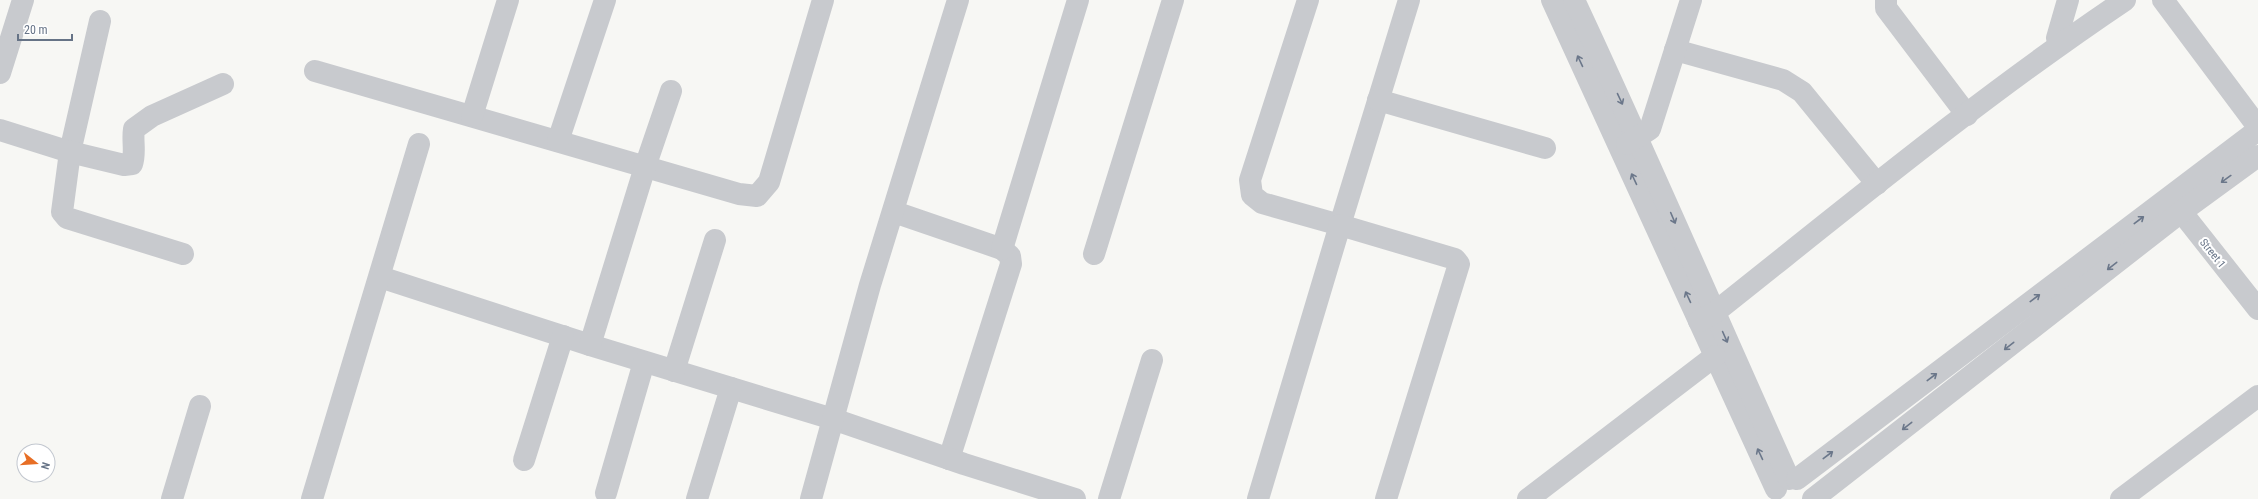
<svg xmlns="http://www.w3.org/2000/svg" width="2258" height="499" font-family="'Roboto Condensed',sans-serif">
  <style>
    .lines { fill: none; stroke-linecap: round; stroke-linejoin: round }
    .minor { stroke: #c8cace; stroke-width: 22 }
    .oneway { stroke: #6b778a }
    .labels { text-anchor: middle; stroke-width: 4; stroke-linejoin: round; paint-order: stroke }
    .street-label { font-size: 11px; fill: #667386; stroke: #fff }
  </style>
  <rect width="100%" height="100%" fill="#f7f7f4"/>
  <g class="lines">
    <!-- minor -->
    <g class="minor">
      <polyline points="1308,0 1250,180 1252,195 1262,203 1340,225 1409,0"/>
      <polyline points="1552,0 1776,489"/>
      <path d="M1574,0C1648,158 1717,319 1789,479"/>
      <polyline points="1886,0 1886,8 1967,115"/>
      <polyline points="2163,0 2258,127"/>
      <polyline points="100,21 70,152 62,212 67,218 183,254"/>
      <polyline points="2060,44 2057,38 2068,0"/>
      <polyline points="1675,50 1783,80 1802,92 1877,184"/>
      <polyline points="315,71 739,194 757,196 769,182 823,0"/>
      <polyline points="0,73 23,0"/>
      <polyline points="1378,100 1545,148"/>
      <polyline points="472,116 508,0"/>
      <path d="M0,130L70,152L124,165L132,164C136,152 132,141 134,129L152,116L223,84"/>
      <polyline points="558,141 605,0"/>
      <polyline points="1627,144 1650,129 1691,0"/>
      <polyline points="2172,200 2258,309"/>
      <polyline points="900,214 1002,249 1010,256 1011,264 949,459"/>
      <polyline points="1002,249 1078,0"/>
      <polyline points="1094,254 1173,0"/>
      <polyline points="380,277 590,345 833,419 964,464 1075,499"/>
      <path d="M1699,321L1714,313C1849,206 1982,96 2125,0"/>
      <polyline points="590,345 645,167 671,91"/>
      <polyline points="674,371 715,240"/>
      <polyline points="524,460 563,336"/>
      <polyline points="1797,479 2258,130"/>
      <polyline points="606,493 644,362"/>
      <polyline points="172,499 200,406"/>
      <polyline points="312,499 419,144"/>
      <polyline points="697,499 731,388"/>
      <polyline points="811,499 870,285 958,0"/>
      <polyline points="1109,499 1152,360"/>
      <polyline points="1258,499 1340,225 1455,259 1459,264 1386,499"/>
      <polyline points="1528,499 1715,356"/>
      <polyline points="1813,499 2181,212 2258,156"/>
      <polyline points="2121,499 2258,396"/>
    </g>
  </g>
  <!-- one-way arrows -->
  <defs><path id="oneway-shaft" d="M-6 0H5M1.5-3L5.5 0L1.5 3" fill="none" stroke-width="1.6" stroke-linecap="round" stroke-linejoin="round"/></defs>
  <g class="oneway">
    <use href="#oneway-shaft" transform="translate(1580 61) rotate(-115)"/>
    <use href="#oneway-shaft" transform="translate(1620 99) rotate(65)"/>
    <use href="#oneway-shaft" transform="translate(1634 179) rotate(-115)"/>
    <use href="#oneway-shaft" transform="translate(2226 179) rotate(144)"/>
    <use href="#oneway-shaft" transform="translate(1673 218) rotate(67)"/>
    <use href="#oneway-shaft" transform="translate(2139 220) rotate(-37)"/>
    <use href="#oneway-shaft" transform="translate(2112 266) rotate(142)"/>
    <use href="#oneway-shaft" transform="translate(1688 297) rotate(-115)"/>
    <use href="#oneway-shaft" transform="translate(2035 298) rotate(-37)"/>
    <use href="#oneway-shaft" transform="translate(1725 337) rotate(66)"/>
    <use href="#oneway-shaft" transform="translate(2009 346) rotate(142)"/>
    <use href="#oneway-shaft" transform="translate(1932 377) rotate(-37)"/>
    <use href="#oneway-shaft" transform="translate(1907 426) rotate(142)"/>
    <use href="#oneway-shaft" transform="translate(1760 454) rotate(-115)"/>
    <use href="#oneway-shaft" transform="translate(1828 455) rotate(-37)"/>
  </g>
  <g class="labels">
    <!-- street labels -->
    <g class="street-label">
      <text transform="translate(2213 253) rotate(51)" y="4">Street 1</text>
    </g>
  </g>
  <!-- north arrow -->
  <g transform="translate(36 463) rotate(107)"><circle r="19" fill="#ffffff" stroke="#c2c7cf"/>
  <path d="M0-3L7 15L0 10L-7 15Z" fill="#e76e25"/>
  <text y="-6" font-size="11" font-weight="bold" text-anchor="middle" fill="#667386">N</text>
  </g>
  <!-- scale -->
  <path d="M18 34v6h54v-6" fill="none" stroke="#667386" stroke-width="2"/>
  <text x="24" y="34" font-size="12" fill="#667386" stroke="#ffffff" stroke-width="3" paint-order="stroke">20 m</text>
</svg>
